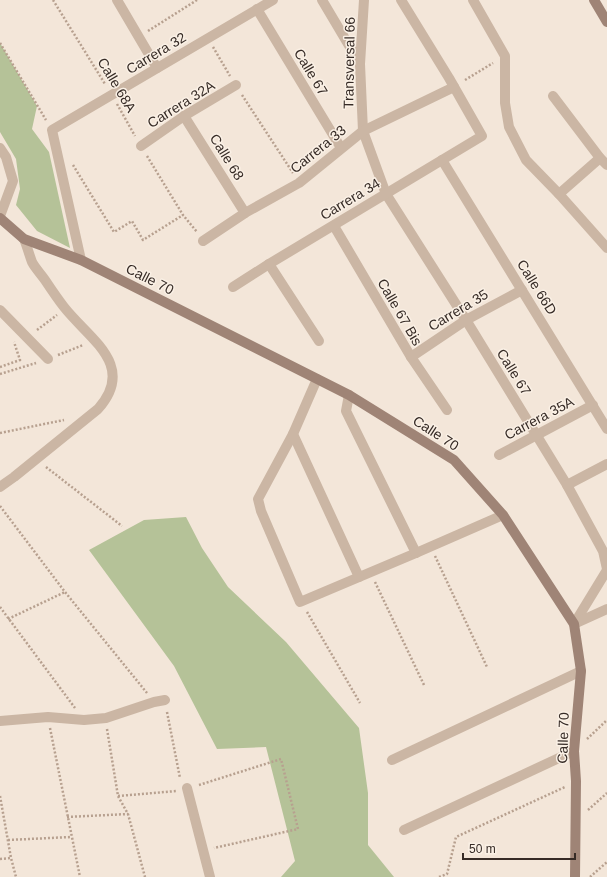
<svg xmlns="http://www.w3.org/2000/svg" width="607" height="877" font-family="Helvetica,sans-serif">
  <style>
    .green { fill: #b5c298 }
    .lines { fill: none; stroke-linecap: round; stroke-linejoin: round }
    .path { stroke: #b7a08f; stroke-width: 2.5; stroke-dasharray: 2 2; stroke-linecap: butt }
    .minor { stroke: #cbb6a4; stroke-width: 10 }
    .tertiary { stroke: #cbb6a4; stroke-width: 10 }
    .secondary { stroke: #9f8476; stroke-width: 10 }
    .labels { text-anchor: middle; stroke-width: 3; stroke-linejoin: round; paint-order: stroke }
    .street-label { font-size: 14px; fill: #362b26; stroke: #faf0e5 }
  </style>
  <rect width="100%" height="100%" fill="#f3e6d9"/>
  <!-- green -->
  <g class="green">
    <polygon points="0,43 37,106 32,129 49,152 70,248 37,231 16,205 20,189 16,159 0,132"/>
    <polygon points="186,517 202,548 228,587 286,642 359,728 368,793 368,845 394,877 281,877 295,861 266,747 217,749 174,666 89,550 144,520"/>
  </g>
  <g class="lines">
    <!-- path -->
    <g class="path">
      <polyline points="53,0 105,84"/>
      <polyline points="148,31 197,0"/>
      <polyline points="0,43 46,120"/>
      <polyline points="213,47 230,76"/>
      <polyline points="465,80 493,63"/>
      <polyline points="242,95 293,173"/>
      <polyline points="117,104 135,136"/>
      <polyline points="147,156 183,215 197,232"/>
      <polyline points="73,165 114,232 132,221 143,240 183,215"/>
      <polyline points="37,330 57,315"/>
      <polyline points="58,355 83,345"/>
      <polyline points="0,367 20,360 14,342"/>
      <polyline points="0,374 36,363"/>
      <polyline points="0,433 64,420"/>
      <polyline points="46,467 122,526"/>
      <polyline points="0,506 65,592 147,693"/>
      <polyline points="435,556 487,667"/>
      <polyline points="375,582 424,685"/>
      <polyline points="0,607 75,708"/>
      <polyline points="307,612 360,703"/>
      <polyline points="8,619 65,592"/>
      <polyline points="167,712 180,778"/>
      <polyline points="50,728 80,877"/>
      <polyline points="107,729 118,796 128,814 145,877"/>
      <polyline points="587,739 607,720"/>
      <polyline points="199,785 281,759 298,829 214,848"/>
      <polyline points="0,796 11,858 16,877"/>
      <polyline points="118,796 177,791"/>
      <polyline points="588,810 607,793"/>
      <polyline points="67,817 128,814"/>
      <polyline points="8,840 71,837"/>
      <polyline points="0,859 11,858"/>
      <polyline points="439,877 447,874 456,837 565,787"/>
      <polyline points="590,877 607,862"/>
    </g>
    <!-- minor -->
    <g class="minor">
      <polyline points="117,0 157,68"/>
      <polyline points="322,0 360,64"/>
      <polyline points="364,0 360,64 363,131 386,194 466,320 567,485 603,551 607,569"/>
      <polyline points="473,0 505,56 505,103 509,127 526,160 559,194 607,248"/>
      <polyline points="257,9 341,148"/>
      <polyline points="553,96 600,158 607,165"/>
      <polyline points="184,116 245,213"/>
      <polyline points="141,146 184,116 236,85"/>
      <polyline points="0,148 6,157 13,181 0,216"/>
      <polyline points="442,160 607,429"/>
      <polyline points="559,194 600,158"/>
      <polyline points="334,226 411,357 447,410"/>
      <polyline points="203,241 245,213 299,183 363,131 454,87"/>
      <polyline points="81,260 52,130 273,0"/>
      <polyline points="269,264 319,341"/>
      <polyline points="233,287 269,264 482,136 449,78 401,0"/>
      <polyline points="0,310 48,359"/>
      <polyline points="411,357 466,320 522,290"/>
      <polyline points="317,379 293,434 258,499 261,511 300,602 416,553 503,515"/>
      <polyline points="349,395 346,411 416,553"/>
      <polyline points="293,434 359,577"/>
      <polyline points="499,455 593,405"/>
      <polyline points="567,485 607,464"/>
      <polyline points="574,624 607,570"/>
      <polyline points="574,624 607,609"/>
      <polyline points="0,721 48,717 84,720 106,718 154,702 165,700"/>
      <polyline points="392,760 581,671"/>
      <polyline points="187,788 210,877"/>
      <polyline points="404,830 574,751"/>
    </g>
    <!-- tertiary -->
    <path class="tertiary" d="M0,487L14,477L98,409C137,365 89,339 64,307C57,298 51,289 45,280C41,274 35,268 32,262C29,254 27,246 24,239"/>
    <!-- secondary -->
    <g class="secondary">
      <polyline points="594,0 607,22"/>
      <polyline points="0,218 24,239 81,260 349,395 454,460 503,515 574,624 581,671 574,751 576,781 575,877"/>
    </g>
  </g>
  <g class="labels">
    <!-- street labels -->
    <g class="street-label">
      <text transform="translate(156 53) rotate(-31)" y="5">Carrera 32</text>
      <text transform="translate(349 63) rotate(-89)" y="5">Transversal 66</text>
      <text transform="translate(311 72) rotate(59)" y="5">Calle 67</text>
      <text transform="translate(117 85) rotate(59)" y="5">Calle 68A</text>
      <text transform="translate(181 104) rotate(-32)" y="5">Carrera 32A</text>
      <text transform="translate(318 149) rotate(-39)" y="5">Carrera 33</text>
      <text transform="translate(227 157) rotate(58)" y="5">Calle 68</text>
      <text transform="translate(350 199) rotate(-31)" y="5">Carrera 34</text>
      <text transform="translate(150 279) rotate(27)" y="5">Calle 70</text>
      <text transform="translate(537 287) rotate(58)" y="5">Calle 66D</text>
      <text transform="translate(458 310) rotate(-31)" y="5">Carrera 35</text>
      <text transform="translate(400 312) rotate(60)" y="5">Calle 67 Bis</text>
      <text transform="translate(514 372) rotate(58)" y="5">Calle 67</text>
      <text transform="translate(539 418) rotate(-28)" y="5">Carrera 35A</text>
      <text transform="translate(436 433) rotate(33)" y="5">Calle 70</text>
      <text transform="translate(563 738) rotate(-88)" y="5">Calle 70</text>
    </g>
  </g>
  <!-- scale -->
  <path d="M463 853v6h112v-6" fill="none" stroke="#362b26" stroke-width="2"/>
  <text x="469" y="853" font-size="12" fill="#362b26" stroke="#faf0e5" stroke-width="3" paint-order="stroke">50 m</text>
</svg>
